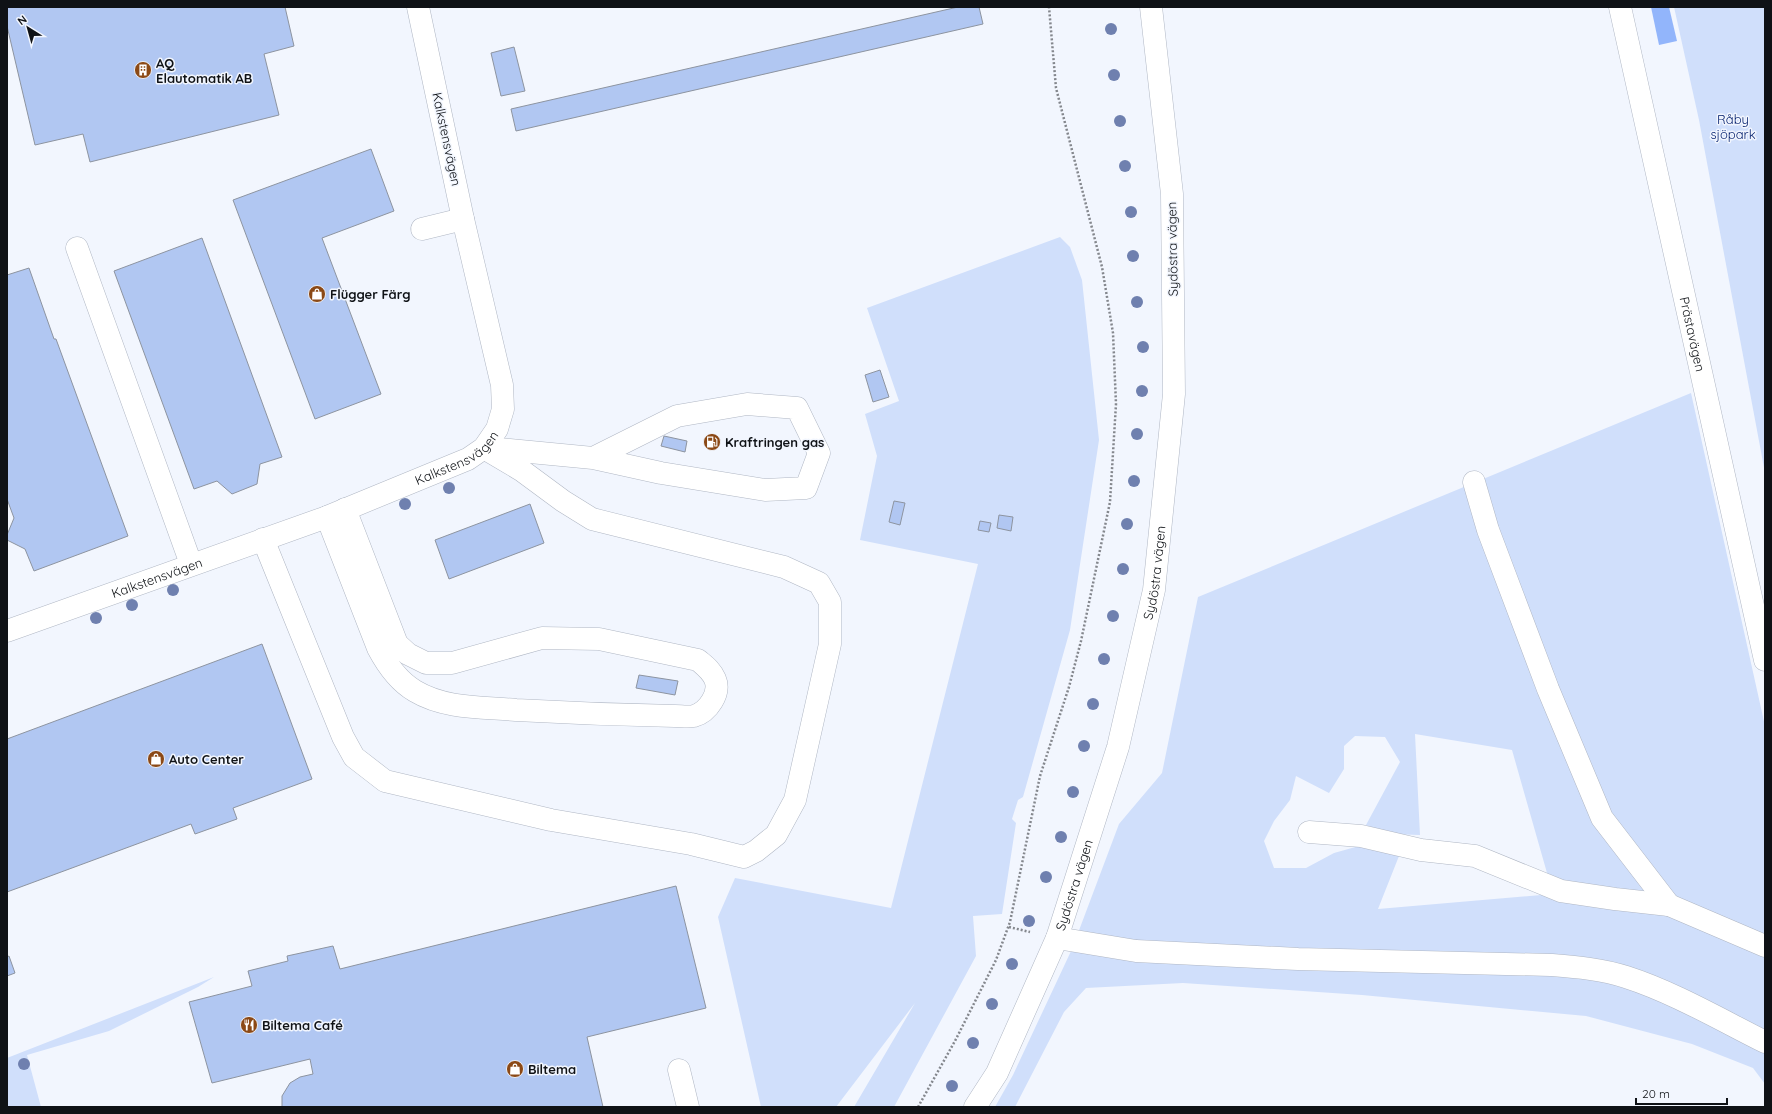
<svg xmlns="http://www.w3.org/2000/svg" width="1772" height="1114" font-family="Quicksand,sans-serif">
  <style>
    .green { fill: #d0dffb; fill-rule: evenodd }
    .water { fill: #92b5fb }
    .building { fill: #b1c7f2; stroke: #8d94a0 }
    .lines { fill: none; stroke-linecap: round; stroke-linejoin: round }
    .minor-casing { stroke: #b0b7c4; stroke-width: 23 }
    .major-casing { stroke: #b0b7c4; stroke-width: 23 }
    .path { stroke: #84878d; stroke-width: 2.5; stroke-dasharray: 2 2; stroke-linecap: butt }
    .minor { stroke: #fff; stroke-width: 22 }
    .major { stroke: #fff; stroke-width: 22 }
    .tree { fill: #6f80af }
    .labels { text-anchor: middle; stroke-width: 3; stroke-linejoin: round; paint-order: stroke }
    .poi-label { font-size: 13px; font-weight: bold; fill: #0f1216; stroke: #f2f6fe; text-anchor: start }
    .park-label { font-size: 13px; fill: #04206e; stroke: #f2f6fe }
    .street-label { font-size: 13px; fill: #0f1216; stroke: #f2f6fe }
  </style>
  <rect width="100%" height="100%" fill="#f2f6fe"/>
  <!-- green -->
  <g class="green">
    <polygon points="1674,7 1765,7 1765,473 1699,120"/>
    <polygon points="1060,237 1070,247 1082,280 1099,440 1070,630 1023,797 1018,800 1012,819 1016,823 1002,914 973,916 976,956 894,1107 854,1107 915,1003 836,1107 761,1107 718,917 735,878 891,908 978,564 860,540 877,456 865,414 899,401 867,308"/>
    <path d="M1691,393L1765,726V1084L1753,1068L1692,1044L1586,1016L1362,995L1183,983L1086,988L1064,1012L1015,1107H995L1013,1075L1072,949L1119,824L1162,773L1198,597ZM1415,734L1512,750L1553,894L1378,909L1399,856L1359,846L1334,853L1306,868H1274L1264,841L1274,821L1290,800L1296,776L1329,793L1344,769V746L1355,736L1385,737L1400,762L1366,825L1390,834L1420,835Z"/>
    <polygon points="214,977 198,987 109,1031 27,1055 41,1107 7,1107 7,1058"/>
  </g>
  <!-- water -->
  <polygon class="water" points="1651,7 1669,7 1677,41 1659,45"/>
  <!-- building -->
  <g class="building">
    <polygon points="7,7 285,7 294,46 264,54 279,115 90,162 83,134 35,145 7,26"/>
    <polygon points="958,7 979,7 983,24 516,131 511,109"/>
    <polygon points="514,47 525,91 501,96 491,53"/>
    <polygon points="371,149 394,211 322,238 381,394 315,419 233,200"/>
    <polygon points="202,238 282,457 260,464 257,484 232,494 217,481 194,489 114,271"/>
    <polygon points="29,268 54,339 56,339 128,536 34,571 25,549 7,540 7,535 14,518 7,499 7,275"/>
    <polygon points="880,370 889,397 873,402 865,375"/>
    <polygon points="664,436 687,441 685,452 661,446"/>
    <polygon points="894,501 905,503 900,525 889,522"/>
    <polygon points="530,504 544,543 449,579 435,540"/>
    <polygon points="999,515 1013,517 1011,531 997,528"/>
    <polygon points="980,521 991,523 989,532 978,530"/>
    <polygon points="262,644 312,779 233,808 237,819 195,834 191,824 7,892 7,739"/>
    <polygon points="639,675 678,681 675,695 636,688"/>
    <polygon points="676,886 706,1008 587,1037 603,1107 282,1107 282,1096 290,1083 300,1077 313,1074 310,1059 212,1083 189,1002 252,986 248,971 288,961 287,956 333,946 340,969"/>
    <polygon points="9,956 15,973 7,976 7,957"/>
  </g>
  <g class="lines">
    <!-- minor casing -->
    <g class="minor-casing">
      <g id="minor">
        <path id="s1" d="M1620,7L1765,660"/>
        <polyline points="422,229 463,219"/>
        <polyline points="77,248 191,564"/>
        <polyline points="489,448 593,458 661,473 765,490 806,488 819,453 797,408 747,404 677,416 593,458"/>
        <polyline points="1474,482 1488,530 1548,689 1602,818 1669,905"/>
        <path d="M327,517L378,648C387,665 398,681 415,691C445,709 482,707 516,710C569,713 622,715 675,716C681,716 688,717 694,716C708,712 721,693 715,679C711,670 705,666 698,660L599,639L542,638L452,663H426L408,654L397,644L345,509"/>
        <polyline points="263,539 343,737 354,757 385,781 551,820 691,844 744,857 756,851 776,835 795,800 830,644 830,602 819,583 784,567 592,519 563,501 521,470 484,448"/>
        <path id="s2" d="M7,631L327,517L468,459L484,448L497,429L503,409L502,385L463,219L418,7"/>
        <polyline points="1309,832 1361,836 1421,850 1475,856 1561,891 1615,899 1669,905 1765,946"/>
        <path d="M1057,938L1136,951L1298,959L1551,965C1576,967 1602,969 1626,977C1673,992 1721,1020 1765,1042"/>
        <polyline points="679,1070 688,1107"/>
      </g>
    </g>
    <!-- major casing -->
    <g class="major-casing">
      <g id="major">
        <path id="s3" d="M975,1107L997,1073L1057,938L1118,747L1154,590L1174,394L1172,194L1151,7"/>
      </g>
    </g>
    <!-- path -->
    <g class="path">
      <polyline points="1009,927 1030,932"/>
      <polyline points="918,1107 955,1041 996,960 1010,922 1040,776 1069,687 1081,641 1110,502 1116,404 1113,333 1102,267 1056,88 1049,7"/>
    </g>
    <!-- minor -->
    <use href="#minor" class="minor"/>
    <!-- major -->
    <use href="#major" class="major"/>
  </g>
  <!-- trees -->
  <g class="tree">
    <circle cx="1111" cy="29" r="6"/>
    <circle cx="1114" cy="75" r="6"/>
    <circle cx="1120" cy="121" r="6"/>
    <circle cx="1125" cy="166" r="6"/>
    <circle cx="1131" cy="212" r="6"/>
    <circle cx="1133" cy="256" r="6"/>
    <circle cx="1137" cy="302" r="6"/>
    <circle cx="1143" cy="347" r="6"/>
    <circle cx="1142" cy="391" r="6"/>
    <circle cx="1137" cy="434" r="6"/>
    <circle cx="1134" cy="481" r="6"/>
    <circle cx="449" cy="488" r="6"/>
    <circle cx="405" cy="504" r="6"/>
    <circle cx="1127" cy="524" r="6"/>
    <circle cx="1123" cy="569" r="6"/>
    <circle cx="173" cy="590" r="6"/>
    <circle cx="132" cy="605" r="6"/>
    <circle cx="1113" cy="616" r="6"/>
    <circle cx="96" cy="618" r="6"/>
    <circle cx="1104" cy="659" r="6"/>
    <circle cx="1093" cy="704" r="6"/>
    <circle cx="1084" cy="746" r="6"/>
    <circle cx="1073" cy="792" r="6"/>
    <circle cx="1061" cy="837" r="6"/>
    <circle cx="1046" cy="877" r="6"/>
    <circle cx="1029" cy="921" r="6"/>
    <circle cx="1012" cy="964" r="6"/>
    <circle cx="992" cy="1004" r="6"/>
    <circle cx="973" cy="1043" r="6"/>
    <circle cx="24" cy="1064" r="6"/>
    <circle cx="952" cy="1086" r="6"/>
  </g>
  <!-- icons -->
  <defs>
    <g id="building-disc" transform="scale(0.9)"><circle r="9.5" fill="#8b4916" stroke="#f2f6fe"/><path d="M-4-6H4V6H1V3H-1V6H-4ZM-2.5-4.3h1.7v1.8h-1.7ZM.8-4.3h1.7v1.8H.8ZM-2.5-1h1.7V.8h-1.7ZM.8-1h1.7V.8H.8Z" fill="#fff"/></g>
    <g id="shop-disc" transform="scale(0.9)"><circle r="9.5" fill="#8b4916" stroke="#f2f6fe"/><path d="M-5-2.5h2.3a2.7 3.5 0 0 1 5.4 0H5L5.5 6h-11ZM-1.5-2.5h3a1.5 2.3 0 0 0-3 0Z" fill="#fff"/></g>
    <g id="fuel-disc" transform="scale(0.9)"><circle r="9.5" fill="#8b4916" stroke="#f2f6fe"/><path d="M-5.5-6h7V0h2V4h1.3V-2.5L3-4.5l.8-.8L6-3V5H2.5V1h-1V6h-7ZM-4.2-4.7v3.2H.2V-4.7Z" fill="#fff"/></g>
    <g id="restaurant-disc" transform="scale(0.9)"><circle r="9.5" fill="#8b4916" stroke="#f2f6fe"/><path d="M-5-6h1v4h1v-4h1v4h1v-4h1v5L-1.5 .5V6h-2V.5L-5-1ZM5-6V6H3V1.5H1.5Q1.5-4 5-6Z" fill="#fff"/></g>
  </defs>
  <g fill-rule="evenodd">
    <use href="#building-disc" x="143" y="70"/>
    <use href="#shop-disc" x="317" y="294"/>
    <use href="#fuel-disc" x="712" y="442"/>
    <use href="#shop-disc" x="156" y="759"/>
    <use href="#restaurant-disc" x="249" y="1025"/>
    <use href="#shop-disc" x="515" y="1069"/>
  </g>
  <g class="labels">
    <!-- poi labels -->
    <g class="poi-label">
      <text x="156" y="68">AQ<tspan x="156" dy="15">Elautomatik AB</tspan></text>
      <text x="330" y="299">Flügger Färg</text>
      <text x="725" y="447">Kraftringen gas</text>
      <text x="169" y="764">Auto Center</text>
      <text x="262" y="1030">Biltema Café</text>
      <text x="528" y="1074">Biltema</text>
    </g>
    <!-- park labels -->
    <g class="park-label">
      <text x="1733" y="124">Råby<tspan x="1733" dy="15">sjöpark</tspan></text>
    </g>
    <!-- street labels -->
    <g class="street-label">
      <text transform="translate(447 139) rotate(78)" y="5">Kalkstensvägen</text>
      <text transform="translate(1172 249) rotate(-91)" y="5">Sydöstra vägen</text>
      <text dy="5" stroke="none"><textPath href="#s1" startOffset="335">Prästavägen</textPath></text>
      <text dy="5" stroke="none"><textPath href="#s2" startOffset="483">Kalkstensvägen</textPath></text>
      <text dy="5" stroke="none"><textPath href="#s3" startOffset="567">Sydöstra vägen</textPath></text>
      <text dy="5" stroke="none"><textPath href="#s2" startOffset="159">Kalkstensvägen</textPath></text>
      <text dy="5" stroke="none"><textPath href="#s3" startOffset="244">Sydöstra vägen</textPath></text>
    </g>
  </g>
  <!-- border -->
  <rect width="1772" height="1114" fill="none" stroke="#0f1216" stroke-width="16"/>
  <!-- north arrow -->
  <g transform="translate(28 28) rotate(323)" stroke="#f2f6fe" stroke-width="3" paint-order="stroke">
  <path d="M0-3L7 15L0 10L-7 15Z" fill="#0f1216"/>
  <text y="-6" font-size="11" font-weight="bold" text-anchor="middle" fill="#0f1216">N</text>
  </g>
  <!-- scale -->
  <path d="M1636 1098v6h91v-6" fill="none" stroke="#0f1216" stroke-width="2"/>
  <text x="1642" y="1098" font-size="12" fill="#0f1216" stroke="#f2f6fe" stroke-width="3" paint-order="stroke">20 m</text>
</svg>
